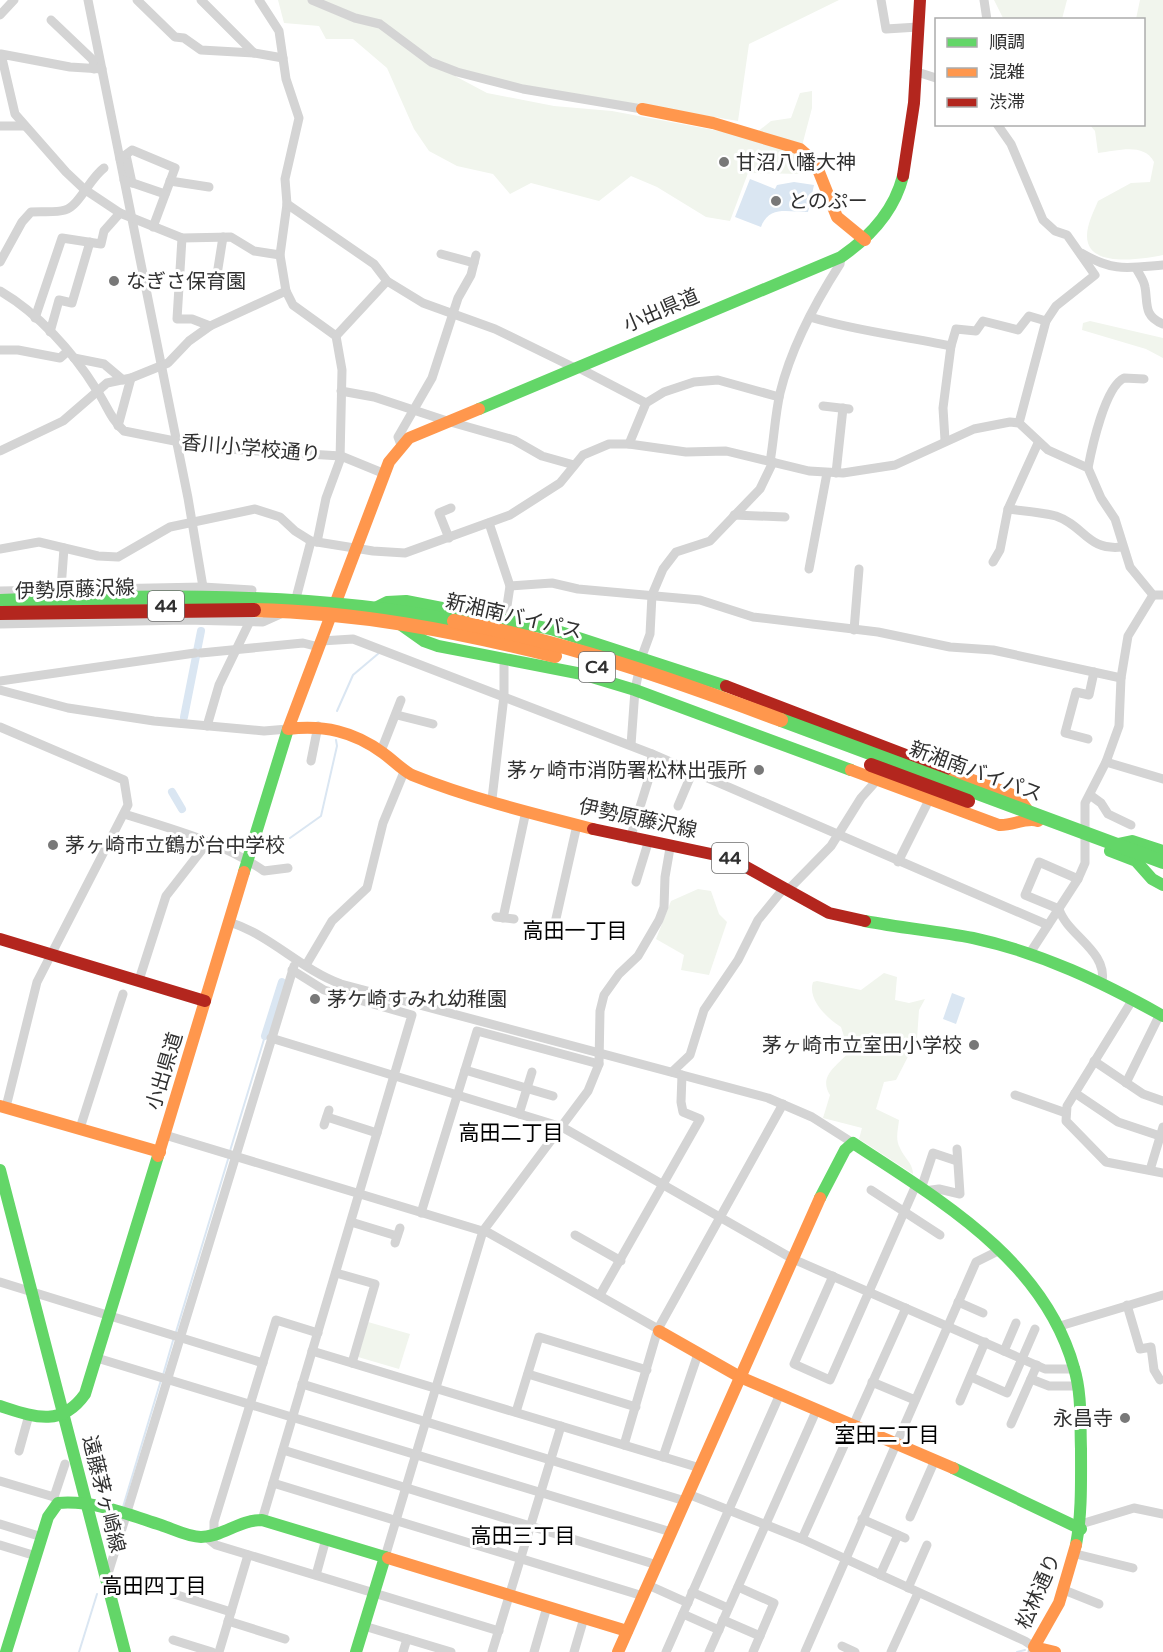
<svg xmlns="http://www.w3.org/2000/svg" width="1163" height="1652" font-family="'Varela Round','Noto Sans JP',sans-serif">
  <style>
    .green { fill: #f1f5ed }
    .water { fill: #dae6f2 }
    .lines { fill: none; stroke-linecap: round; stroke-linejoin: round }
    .stream { stroke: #dae6f2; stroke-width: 2 }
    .canal { stroke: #dae6f2; stroke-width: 8 }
    .street { stroke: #d4d4d4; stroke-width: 9 }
    .fast { stroke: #63d668; stroke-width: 12 }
    .slow { stroke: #ff974d; stroke-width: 12 }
    .jam { stroke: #b3261e; stroke-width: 12 }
    .fast-bridge { stroke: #63d668; stroke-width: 14 }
    .slow-bridge { stroke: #ff974d; stroke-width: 14 }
    .jam-bridge { stroke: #b3261e; stroke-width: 14 }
    .poi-dot { fill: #787878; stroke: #fff; stroke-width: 2 }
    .labels { text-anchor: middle; stroke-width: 6; stroke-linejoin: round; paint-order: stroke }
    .shield { fill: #fff; stroke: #6e6e6e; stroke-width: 1.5 }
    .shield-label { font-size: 18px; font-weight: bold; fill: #303030 }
    .poi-label { font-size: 20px; fill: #303030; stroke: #fff; text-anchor: start }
    .street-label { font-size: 20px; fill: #303030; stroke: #fff }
    .neighbourhood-label { font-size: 21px; fill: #000; stroke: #fff }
  </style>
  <rect width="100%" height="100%" fill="#fff"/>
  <!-- green -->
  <g class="green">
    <polygon points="278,0 839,0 749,44 738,121 464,75 416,48 421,58 487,93 554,106 612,111 751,137 771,121 791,118 800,93 812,91 812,108 803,142 810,171 804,174 748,173 730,221 706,217 657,187 631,176 599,201 531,183 510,194 493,174 457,166 429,151 414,129 387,68 353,39 326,39 319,26 284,23"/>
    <polygon points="994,0 1067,0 1062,19 1004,20"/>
    <path d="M1140,0H1163V255C1143,259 1087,269 1087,236C1087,224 1094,211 1098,201L1131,183L1150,182L1154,162C1144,142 1117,151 1098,153L1095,131L1090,125L1144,124V20L1136,19Z"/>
    <polygon points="1090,321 1163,338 1163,358 1146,349 1082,330 1083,323"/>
    <polygon points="698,889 711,891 719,914 727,922 709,975 681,970 684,955 656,939 671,901"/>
    <path d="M884,973L897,977L895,1000L909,1003L925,999L919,1010L917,1039L896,1080L884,1082L876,1109L899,1120C898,1130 895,1139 900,1148C904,1158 913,1163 913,1174L859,1139L862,1128L823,1118L830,1095C818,1076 837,1066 849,1052L841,1027C828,1019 807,1000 813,982L817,981L861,990Z"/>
    <polygon points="368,1322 410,1334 399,1369 358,1357"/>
  </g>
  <!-- water -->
  <g class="water">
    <path d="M750,179L775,189L777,185L794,182L814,185L808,212C788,212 769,205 761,227L735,217Z"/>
    <polygon points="952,993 965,998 956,1024 943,1019"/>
  </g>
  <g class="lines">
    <!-- stream -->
    <g class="stream">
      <polyline points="337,711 353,675 379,653"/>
      <polyline points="290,838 321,816 337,746 336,740"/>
      <polyline points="230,1151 265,1036"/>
      <polyline points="176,1332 229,1156"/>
      <polyline points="163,1375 174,1337"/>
      <polyline points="123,1507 161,1380"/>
      <polyline points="111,1549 121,1515"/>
      <polyline points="79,1652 97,1594"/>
      <polyline points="1017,1652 1025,1650"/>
    </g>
    <!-- canal -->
    <g class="canal">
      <polyline points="184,717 201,631"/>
      <polyline points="172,792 182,809"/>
      <polyline points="265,1036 282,982"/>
    </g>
    <!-- street -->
    <g class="street">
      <polyline points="88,0 188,498 203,587"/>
      <polyline points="137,0 175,37 184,38 201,50 254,53 283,58"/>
      <polyline points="201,0 254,53"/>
      <polyline points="259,0 279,31 286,79 299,118 285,179 287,204 280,255 286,291 293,305 336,336 342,370 340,460 326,498 317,542"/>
      <polyline points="312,0 355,18 380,24 431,62 457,72 523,89 642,109"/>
      <polyline points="881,0 886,29 918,27"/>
      <polyline points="984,0 987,20"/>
      <polyline points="0,15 14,0"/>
      <polyline points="51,20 93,60 94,69"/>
      <polyline points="102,69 70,67 1,54 15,114 66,172 84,189 120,213 182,238 231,237 254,251 280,255"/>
      <polyline points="914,71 936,78"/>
      <polyline points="997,124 1011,144 1043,220 1055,231 1067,235 1095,275 1056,306 1046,321 1019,423"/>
      <polyline points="0,126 24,126"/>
      <polyline points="126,155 132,183"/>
      <polyline points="120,159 132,150 175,168 153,227"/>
      <polyline points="124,180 165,194"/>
      <polyline points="170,181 209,187"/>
      <polyline points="287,204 374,264 387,281 423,303 495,329 575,368"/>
      <polyline points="182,238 177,319 192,319 210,326"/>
      <path d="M1081,253C1114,272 1127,268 1163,265"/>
      <polyline points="441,254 474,263"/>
      <path d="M0,262L22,222L31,212C42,211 55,213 65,210C79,206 90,178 104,168"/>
      <path d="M1136,268C1139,274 1144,280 1145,287C1148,303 1143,316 1163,324"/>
      <polyline points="216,281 223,237"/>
      <path d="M0,291C38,313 73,352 96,389C106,403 110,419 124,431L210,448L341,456L385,474"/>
      <path d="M810,317C856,331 904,336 951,346L956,329L976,331L983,321L1018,330L1029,316L1046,321"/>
      <polyline points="35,318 62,238 101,244 104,231 120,213"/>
      <polyline points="50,332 59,300 72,303 90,242"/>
      <polyline points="336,336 387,281"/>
      <polyline points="0,350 18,350 60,358 68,351"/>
      <polyline points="74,358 104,364 123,380"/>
      <polyline points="577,367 646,403"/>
      <polyline points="341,391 374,397 447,421 514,440 542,456 574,465"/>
      <polyline points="823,406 849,409"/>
      <polyline points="118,426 131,378"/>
      <polyline points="945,440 943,408 951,346"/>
      <polyline points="629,444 646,403 664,392 694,382 718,380 779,397"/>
      <polyline points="401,445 398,437 432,378 458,298 471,275 476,255"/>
      <polyline points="0,451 63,421 107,383 131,378 168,363 189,341 210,326 286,291"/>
      <path d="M770,462C774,439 775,415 780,393C791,348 815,303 840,264L841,257"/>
      <path d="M1088,468C1092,447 1105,387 1124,378L1144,379"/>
      <polyline points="836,473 843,408"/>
      <path d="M1008,509C1024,511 1041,512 1056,516C1085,526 1087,551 1122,547"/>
      <polyline points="734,515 785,517"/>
      <polyline points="489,523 510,586 505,619"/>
      <polyline points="449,538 439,513 451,508"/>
      <polyline points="0,549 39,542 98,556 118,557 170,527 255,509 280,517 295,531 311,541 373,551 405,553 510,515 560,483 583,455 609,444 629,444 686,452 726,451 809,471 843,473 895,465 974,429 1010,422 1019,423 1048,450 1088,468 1101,498 1115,519 1130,567 1153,595 1163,595"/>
      <polyline points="993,562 1000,550 1008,509 1038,443"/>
      <polyline points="809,569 827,473"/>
      <polyline points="510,586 552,583 578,589 700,600 753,617 878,632 950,647 993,650 1121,678"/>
      <polyline points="61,589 64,548"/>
      <polyline points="0,591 203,587 252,590"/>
      <polyline points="295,602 311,541"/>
      <polyline points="0,624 185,620 263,622 283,613"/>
      <polyline points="854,630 859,569"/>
      <polyline points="321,641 353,639 652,754 1048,925"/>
      <polyline points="201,653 303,643 319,647"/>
      <polyline points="0,681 195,653"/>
      <polyline points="0,690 68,708 154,721 264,731 288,729"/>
      <polyline points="397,715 433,724"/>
      <polyline points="207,726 219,685 250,621"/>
      <polyline points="0,727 124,780 128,805 37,982 6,1107"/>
      <polyline points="1088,739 1065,733 1076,692 1089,695 1094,672"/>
      <polyline points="631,745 635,690 642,656 650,634 652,595 663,569 676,552 710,541 760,489 773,462"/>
      <polyline points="381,751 401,700"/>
      <polyline points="311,761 318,726"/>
      <polyline points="1106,762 1163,779"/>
      <polyline points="1090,795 1101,803 1108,814 1131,825"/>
      <polyline points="492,799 504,696 504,658"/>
      <polyline points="678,806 692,773"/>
      <path d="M124,814C172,829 222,842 264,871L288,868"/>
      <polyline points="630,839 649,778 652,754"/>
      <polyline points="898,862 930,798"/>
      <path d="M1078,879L1039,862L1025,895L1059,909C1067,935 1108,951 1102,982"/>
      <polyline points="636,882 648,843"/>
      <polyline points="788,890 831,846 861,798 878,779"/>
      <polyline points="496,917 514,919"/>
      <polyline points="503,918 526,811"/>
      <path d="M229,922C271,935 300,969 341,984L768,1098L812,1117L853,1143"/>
      <polyline points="555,923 577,825"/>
      <polyline points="1030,953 1078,879 1085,863 1085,803 1106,762 1119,726 1121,678 1128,636 1153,595"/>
      <polyline points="306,965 332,921 367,888 383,823 404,772"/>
      <polyline points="139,980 166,896 208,842"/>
      <polyline points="1133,999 1067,1106 1066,1121 1106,1162 1163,1173"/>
      <polyline points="271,1038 562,1127 793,1259 1045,1369 1075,1369"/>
      <polyline points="1094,1061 1143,1094 1163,1101"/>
      <polyline points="465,1070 553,1096"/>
      <polyline points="672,1072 690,1055 704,1010 738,960 758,920 784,888"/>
      <polyline points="1126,1083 1160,1014"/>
      <polyline points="1075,1093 1118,1122 1160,1136"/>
      <polyline points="1015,1095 1066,1113"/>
      <polyline points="519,1114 532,1072"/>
      <polyline points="327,1117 377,1133"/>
      <polyline points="324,1125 329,1110"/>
      <polyline points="80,1128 123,994"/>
      <polyline points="165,1135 489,1233 658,1329 624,1445"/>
      <polyline points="1150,1170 1163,1127"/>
      <polyline points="921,1189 933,1153 957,1161"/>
      <polyline points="871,1190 940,1235"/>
      <polyline points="924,1191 939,1189 960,1194 957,1149"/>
      <polyline points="421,1213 477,1031 599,1064"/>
      <polyline points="351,1222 397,1236"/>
      <polyline points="575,1235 621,1261"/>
      <polyline points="395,1243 400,1228"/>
      <polyline points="336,1273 375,1284 352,1363"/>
      <polyline points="833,1276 794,1364 830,1380 916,1185"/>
      <polyline points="0,1282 263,1363"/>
      <polyline points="600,1295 700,1119 683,1112 681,1102 682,1075"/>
      <polyline points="958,1302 983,1313"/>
      <polyline points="1127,1305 1140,1349 1151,1347 1154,1370 1160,1380"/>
      <polyline points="1060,1326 1163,1295"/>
      <polyline points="658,1329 783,1104"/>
      <polyline points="312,1351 700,1468"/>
      <polyline points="1004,1351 1016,1323"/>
      <polyline points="97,1358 671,1532"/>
      <polyline points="528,1374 636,1407"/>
      <polyline points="971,1377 1007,1393 1035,1329"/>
      <polyline points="1031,1379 1049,1386 1077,1386"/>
      <polyline points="872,1382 915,1400"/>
      <polyline points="302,1384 685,1501"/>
      <polyline points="960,1401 985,1342"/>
      <polyline points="516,1412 539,1337 647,1370"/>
      <polyline points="1011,1424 1037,1365"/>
      <polyline points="283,1450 657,1565"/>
      <polyline points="19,1451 29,1415"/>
      <polyline points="663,1457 698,1354"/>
      <polyline points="0,1481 54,1497 58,1503"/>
      <polyline points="273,1483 643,1596"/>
      <polyline points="688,1494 802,1539 1025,1641 1034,1647 1032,1652"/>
      <polyline points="54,1497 65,1464"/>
      <polyline points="126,1515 294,966"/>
      <polyline points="910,1517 935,1460"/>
      <polyline points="862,1519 905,1538"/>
      <polyline points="262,1520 412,1015 324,990 292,970"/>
      <polyline points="0,1524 42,1537"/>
      <polyline points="1081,1524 1134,1508 1163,1514"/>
      <polyline points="214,1534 214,1522 276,1320 318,1333"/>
      <polyline points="206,1537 216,1545 499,1631"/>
      <polyline points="802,1539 906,1308"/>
      <polyline points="0,1545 36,1556"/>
      <polyline points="1076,1554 1133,1568"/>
      <polyline points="385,1557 483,1231 588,1091 599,1064 600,1011 604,995 619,974 638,956 659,920 664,907 665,877 670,848"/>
      <polyline points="316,1575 326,1539"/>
      <polyline points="880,1575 898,1535"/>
      <polyline points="106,1580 125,1519"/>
      <polyline points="648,1585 688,1603"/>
      <polyline points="738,1587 774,1603 753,1652"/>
      <polyline points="908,1588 927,1545"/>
      <polyline points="1064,1590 1099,1604"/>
      <polyline points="692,1592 728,1608"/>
      <polyline points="174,1594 231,1612"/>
      <polyline points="683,1614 719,1630"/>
      <polyline points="723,1620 760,1636"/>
      <polyline points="228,1621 285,1639"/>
      <polyline points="364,1626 451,1652"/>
      <polyline points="173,1640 212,1652"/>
      <polyline points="842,1646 855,1652"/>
      <polyline points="219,1652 248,1555"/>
      <polyline points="403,1652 407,1639"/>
      <polyline points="492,1652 561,1426"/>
      <polyline points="534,1652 547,1607"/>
      <polyline points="574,1652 584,1618"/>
      <polyline points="666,1652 780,1394"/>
      <polyline points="709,1652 817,1409"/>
      <polyline points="805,1652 976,1262 1000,1250"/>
      <polyline points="891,1652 918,1593"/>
    </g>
    <!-- fast -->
    <g class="fast">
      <path d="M479,409L841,257C870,237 894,212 903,176"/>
      <polyline points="375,608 387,602 406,601 551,629 726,686"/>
      <polyline points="400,624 424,641 438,646 582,674 635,690 851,770"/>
      <polyline points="1113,845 1132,841 1163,851"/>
      <polyline points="1110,851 1136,861 1152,879 1163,885"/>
      <polyline points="244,872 288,729"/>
      <path d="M865,921C901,928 937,931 973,938C1042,953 1102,982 1163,1016"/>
      <polyline points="0,1170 125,1652"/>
      <path d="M820,1198L845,1150L853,1143C941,1201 1044,1260 1074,1368C1082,1394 1080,1422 1081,1449C1081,1481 1082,1513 1076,1545"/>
      <path d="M0,1406C34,1417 61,1428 85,1394L158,1156"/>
      <polyline points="953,1468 1081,1529"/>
      <path d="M6,1652L48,1517L58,1503C94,1500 127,1514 161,1525C173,1529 188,1537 201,1537C222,1537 239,1520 262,1520L388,1558"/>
      <polyline points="356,1652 385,1557"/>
    </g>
    <!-- slow -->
    <g class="slow">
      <polyline points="642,109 713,123 800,149 815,162 837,217 865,240"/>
      <path d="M334,607L288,729C324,725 353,731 383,753C393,760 402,770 412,775C469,798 534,814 593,829"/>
      <polyline points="337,607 334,607 389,462 409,438 479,409"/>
      <path d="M851,770L999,825C1012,826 1026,817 1038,821"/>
      <polyline points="945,770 1018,797 1031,815"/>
      <polyline points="0,1106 160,1152"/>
      <polyline points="158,1156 244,872"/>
      <polyline points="659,1331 740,1377 953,1468"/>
      <polyline points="388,1558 627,1631"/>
      <polyline points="618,1652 820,1198"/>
      <polyline points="1055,1652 1034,1647 1059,1603 1076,1545"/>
    </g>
    <!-- jam -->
    <g class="jam">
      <polyline points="903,176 914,103 920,0"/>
      <polyline points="726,686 945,770"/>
      <polyline points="593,829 730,858 829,913 865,921"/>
      <polyline points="0,939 205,1001"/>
    </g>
    <!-- fast-bridge -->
    <g class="fast-bridge">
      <path d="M0,601C152,596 304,592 454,621"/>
      <polyline points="781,720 1163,862"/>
    </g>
    <!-- slow-bridge -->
    <g class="slow-bridge">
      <path d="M254,610C356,612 456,631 555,656"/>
      <path d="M454,621C566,642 674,680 781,720"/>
    </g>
    <!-- jam-bridge -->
    <g class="jam-bridge">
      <polyline points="0,613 254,610"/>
      <polyline points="871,765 968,801"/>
    </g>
  </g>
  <!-- markers -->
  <g class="poi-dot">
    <circle cx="724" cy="162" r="6"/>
    <circle cx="776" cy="201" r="6"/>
    <circle cx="114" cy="281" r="6"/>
    <circle cx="759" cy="770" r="6"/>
    <circle cx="53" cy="845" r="6"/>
    <circle cx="315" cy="999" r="6"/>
    <circle cx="974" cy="1045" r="6"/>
    <circle cx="1125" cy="1418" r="6"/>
  </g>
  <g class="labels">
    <!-- shield labels -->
    <g class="shield">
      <rect x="148" y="591" width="36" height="30" rx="4.5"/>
      <rect x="579" y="652" width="36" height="30" rx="4.5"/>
      <rect x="712" y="843" width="36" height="30" rx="4.5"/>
    </g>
    <g class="shield-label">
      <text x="166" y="612">44</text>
      <text x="597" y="673">C4</text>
      <text x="730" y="864">44</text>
    </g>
    <!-- poi labels -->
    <g class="poi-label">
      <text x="736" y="169">甘沼八幡大神</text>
      <text x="788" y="208">とのぷー</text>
      <text x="126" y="288">なぎさ保育園</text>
      <text x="747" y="777" text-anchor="end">茅ヶ崎市消防署松林出張所</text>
      <text x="65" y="852">茅ヶ崎市立鶴が台中学校</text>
      <text x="327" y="1006">茅ケ崎すみれ幼稚園</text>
      <text x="962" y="1052" text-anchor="end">茅ヶ崎市立室田小学校</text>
      <text x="1113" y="1425" text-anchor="end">永昌寺</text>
    </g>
    <!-- street labels -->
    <g class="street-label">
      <text transform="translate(661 310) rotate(-23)" y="7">小出県道</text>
      <text transform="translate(251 448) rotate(5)" y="7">香川小学校通り</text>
      <text transform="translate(75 589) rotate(-2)" y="7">伊勢原藤沢線</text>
      <text transform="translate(514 616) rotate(13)" y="7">新湘南バイパス</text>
      <text transform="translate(976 771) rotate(20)" y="7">新湘南バイパス</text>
      <text transform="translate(638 818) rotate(12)" y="7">伊勢原藤沢線</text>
      <text transform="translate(164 1071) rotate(-73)" y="7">小出県道</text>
      <text transform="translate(104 1494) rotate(76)" y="7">遠藤茅ヶ崎線</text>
      <text transform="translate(1038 1591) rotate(-66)" y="7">松林通り</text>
    </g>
    <!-- neighbourhood labels -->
    <g class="neighbourhood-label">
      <text x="575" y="938">高田一丁目</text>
      <text x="511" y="1140">高田二丁目</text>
      <text x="887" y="1442">室田二丁目</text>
      <text x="523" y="1543">高田三丁目</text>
      <text x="154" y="1593">高田四丁目</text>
    </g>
  </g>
  <!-- legend -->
  <rect x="935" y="18" width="210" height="108" fill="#ffffff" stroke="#acacac" stroke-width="1.5"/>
  <rect x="947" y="38" width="30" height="9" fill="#63d668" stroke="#acacac" stroke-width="1.5"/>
  <text x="989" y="48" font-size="18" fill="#303030">順調</text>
  <rect x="947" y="68" width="30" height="9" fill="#ff974d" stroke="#acacac" stroke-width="1.5"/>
  <text x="989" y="78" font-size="18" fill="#303030">混雑</text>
  <rect x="947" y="98" width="30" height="9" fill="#b3261e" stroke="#acacac" stroke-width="1.5"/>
  <text x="989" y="108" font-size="18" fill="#303030">渋滞</text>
</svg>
